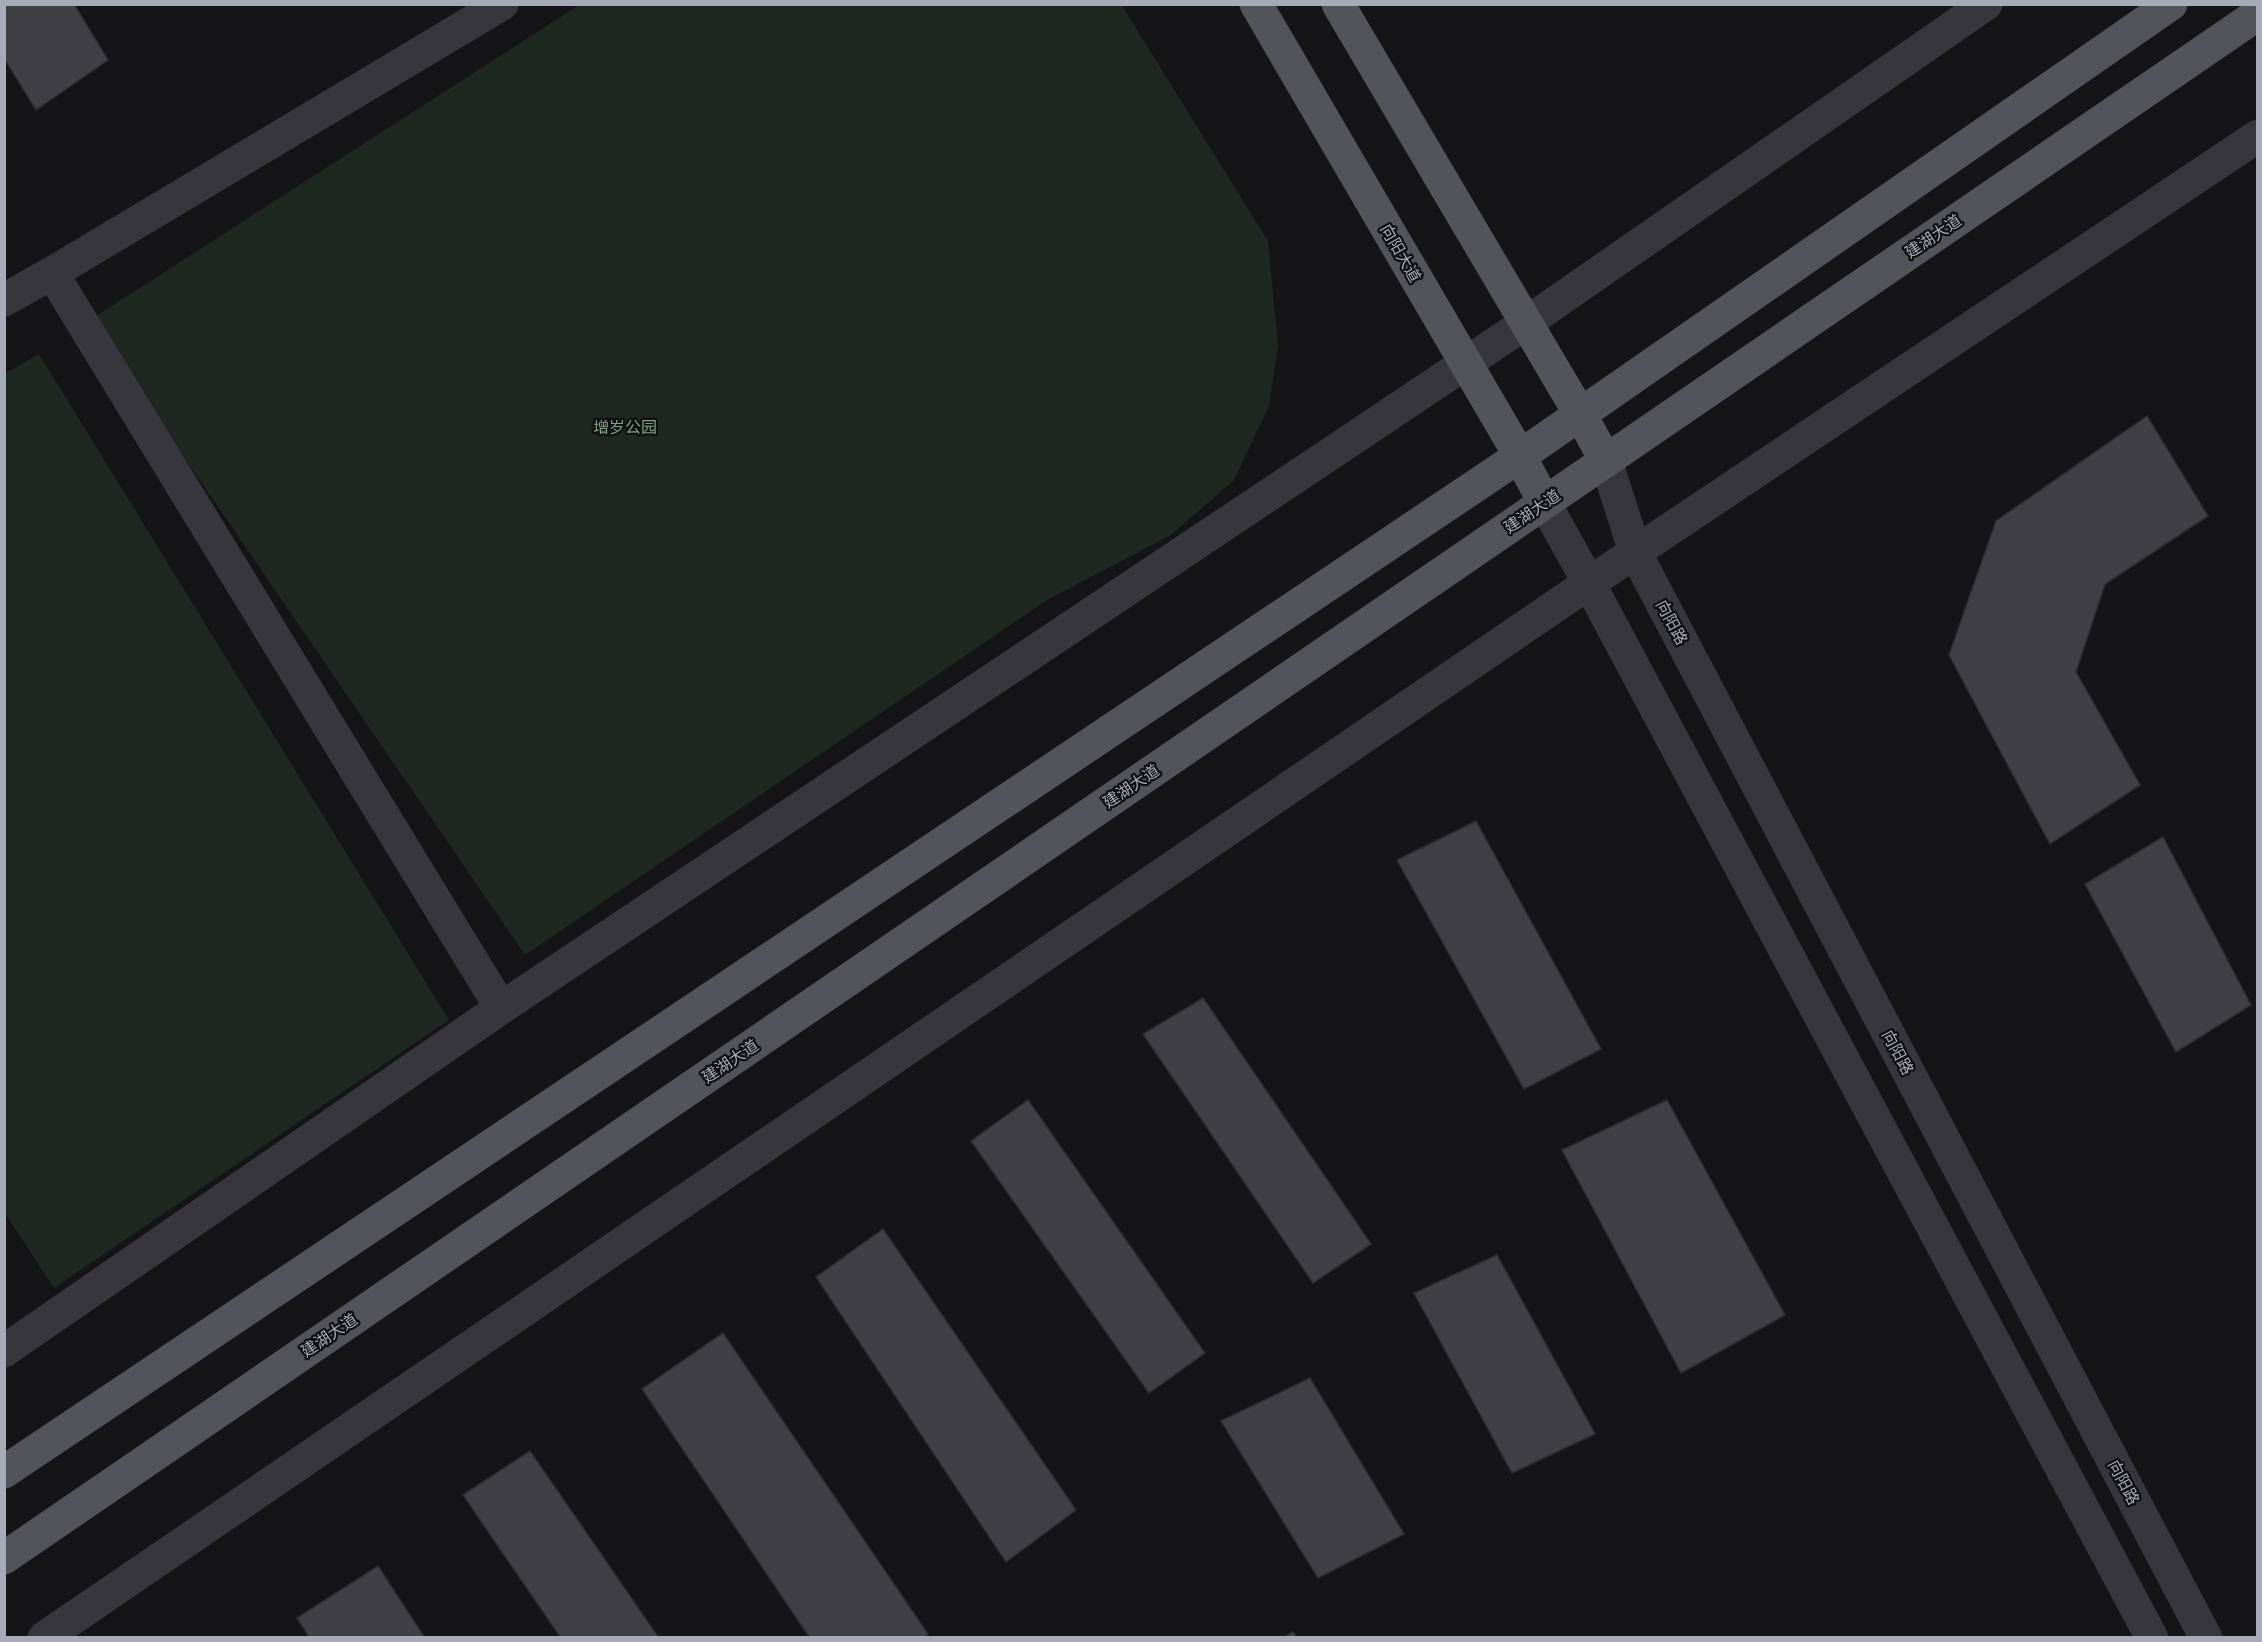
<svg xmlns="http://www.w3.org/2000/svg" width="2262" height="1642" font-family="Raleway,'Noto Sans SC',sans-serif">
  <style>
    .green { fill: #1f2721 }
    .building { fill: #3f3f44; stroke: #2f2f33; stroke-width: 1.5 }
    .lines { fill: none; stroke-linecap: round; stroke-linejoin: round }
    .minor { stroke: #36363c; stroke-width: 33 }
    .major { stroke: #52535b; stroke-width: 33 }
    .labels { text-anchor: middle; stroke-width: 4.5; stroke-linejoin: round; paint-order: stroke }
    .street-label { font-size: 16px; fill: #a7aab7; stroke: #101012 }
    .park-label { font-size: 16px; fill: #7ea284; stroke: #101012 }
  </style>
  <rect width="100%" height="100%" fill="#151517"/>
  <!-- green -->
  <g class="green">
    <polygon points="1121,4 1268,241 1278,346 1269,406 1234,480 1171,535 1047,600 525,955 90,320 579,5"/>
    <polygon points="39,354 449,1020 54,1288 4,1212 4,374"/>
  </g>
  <!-- building -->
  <g class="building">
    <polygon points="4,4 74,4 108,60 36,110 4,58"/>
    <polygon points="2147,416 2208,516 2105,584 2076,672 2140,785 2050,844 1949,655 1996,521"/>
    <polygon points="1476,821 1601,1049 1524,1089 1397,860"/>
    <polygon points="2163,837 2251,1005 2176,1052 2085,884"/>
    <polygon points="1203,998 1371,1244 1313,1283 1143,1034"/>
    <polygon points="1028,1100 1205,1353 1149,1393 971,1141"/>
    <polygon points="1667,1100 1785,1315 1681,1373 1562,1150"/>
    <polygon points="883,1229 1076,1510 1006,1562 816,1277"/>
    <polygon points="1497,1255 1595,1434 1512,1473 1414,1293"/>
    <polygon points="723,1333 928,1634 924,1638 810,1638 642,1389"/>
    <polygon points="1310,1378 1404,1534 1318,1578 1221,1421"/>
    <polygon points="530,1451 659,1638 561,1638 463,1495"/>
    <polygon points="378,1566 425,1638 310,1638 297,1618"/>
    <polygon points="1293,1632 1297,1638 1282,1638"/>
  </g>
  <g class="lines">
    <!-- minor -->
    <g class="minor">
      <polyline points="52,273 501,1008"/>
      <polyline points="4,300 52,273 502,4"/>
      <polyline points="1606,461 1635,552 2206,1638"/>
      <polyline points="1544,502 1589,583 2152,1638"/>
      <polyline points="4,1351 501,1008 1526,323 1986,4"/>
      <polyline points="44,1638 1589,583 2258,136"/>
    </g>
    <!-- major -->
    <g class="major">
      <polyline points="1256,4 1520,456 1544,502"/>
      <polyline points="1338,4 1580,414 1606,461"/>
      <polyline points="4,1472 1520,456 2171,4"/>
      <polyline points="4,1558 2258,14"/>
    </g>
  </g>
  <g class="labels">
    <!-- street labels -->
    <g class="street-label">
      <text transform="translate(1933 236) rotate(-34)" y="6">建湖大道</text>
      <text transform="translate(1401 253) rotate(60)" y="6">向阳大道</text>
      <text transform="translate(1532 511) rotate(-34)" y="6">建湖大道</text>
      <text transform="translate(1672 622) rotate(62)" y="6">向阳路</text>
      <text transform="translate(1131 786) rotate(-34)" y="6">建湖大道</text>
      <text transform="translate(1898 1052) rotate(62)" y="6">向阳路</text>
      <text transform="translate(730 1061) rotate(-34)" y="6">建湖大道</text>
      <text transform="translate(329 1335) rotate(-34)" y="6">建湖大道</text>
      <text transform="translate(2124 1482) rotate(62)" y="6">向阳路</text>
    </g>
    <!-- park labels -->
    <g class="park-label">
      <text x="625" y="433">增岁公园</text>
    </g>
  </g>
  <!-- border -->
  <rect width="2262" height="1642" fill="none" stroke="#a7aab7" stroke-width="12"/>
</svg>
